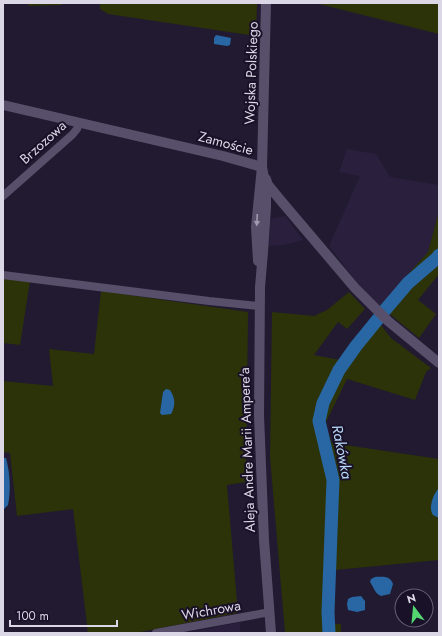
<svg xmlns="http://www.w3.org/2000/svg" width="442" height="636" font-family="Jost,sans-serif">
  <style>
    .built { fill: #2a203d }
    .green { fill: #2c3308 }
    .water { fill: #2867a3 }
    .lines { fill: none; stroke-linecap: round; stroke-linejoin: round }
    .river { stroke: #2867a3; stroke-width: 13 }
    .minor { stroke: #58506b; stroke-width: 8 }
    .tertiary { stroke: #58506b; stroke-width: 10 }
    .oneway { fill: #a19aaf }
    .labels { text-anchor: middle; stroke-width: 4; stroke-linejoin: round; paint-order: stroke }
    .street-label { font-size: 14px; fill: #dcd7e7; stroke: #181127 }
    .water-label { font-size: 15px; font-style: italic; fill: #b9d9fb; stroke: #181127 }
  </style>
  <rect width="100%" height="100%" fill="#211a31"/>
  <!-- built -->
  <g class="built">
    <polygon points="347,149 376,154 390,177 439,185 439,211 428,252 380,306 359,285 329,246 360,176 339,172"/>
    <polygon points="285,216 303,240 285,245 269,246 270,219"/>
    <polygon points="240,622 240,633 188,633"/>
  </g>
  <!-- green -->
  <g class="green">
    <polygon points="28,3 62,3 62,5 29,6"/>
    <polygon points="100,3 257,3 256,36 108,14 100,9"/>
    <polygon points="315,3 439,3 439,34"/>
    <polygon points="439,211 439,274 418,300 436,314 419,338 380,306 428,252"/>
    <polygon points="3,276 30,281 20,345 3,343"/>
    <polygon points="101,291 248,312 246,482 227,485 238,613 135,633 88,633 73,509 17,516 10,453 3,452 3,381 53,386 49,349 94,354"/>
    <polygon points="349,292 365,309 347,329 338,322 314,355 351,362 380,324 391,338 431,368 426,372 415,400 347,379 325,424 332,443 439,459 439,560 335,570 334,624 341,624 341,633 285,633 270,457 272,312 314,316 327,310"/>
  </g>
  <!-- water -->
  <g class="water">
    <polygon points="216,35 231,38 230,45 227,46 214,44 214,38"/>
    <path d="M166,389L170,390C175,398 176,405 171,414L162,415L160,413L163,392Z"/>
    <path d="M3,458H6C10,473 11,490 8,505L3,510Z"/>
    <path d="M439,488V518L433,515C428,508 433,494 439,488Z"/>
    <path d="M375,577C382,577 390,575 393,584L390,594L381,596C374,593 374,587 370,582L371,579Z"/>
    <polygon points="361,596 365,601 365,610 357,612 348,610 347,604 348,599 352,597"/>
  </g>
  <g class="lines">
    <!-- river -->
    <g class="river">
      <polyline points="385,310 408,283 437,258 439,255"/>
      <polyline points="329,633 328,612 333,480 319,421 323,403 339,370 356,346 378,319"/>
    </g>
    <!-- minor -->
    <g class="minor">
      <polyline points="3,196 72,135 77,129 79,123"/>
      <polyline points="3,275 209,301 259,306"/>
      <polyline points="156,633 270,612"/>
    </g>
    <!-- tertiary -->
    <g class="tertiary">
      <polyline points="3,105 223,156 262,167"/>
      <polyline points="262,167 266,189 266,207 263,252 260,287 259,415 264,540 271,633"/>
      <polyline points="266,179 268,185 282,202 355,288 388,321 439,363"/>
      <polyline points="258,261 256,227 262,167 266,3"/>
    </g>
  </g>
  <!-- one-way arrows -->
  <defs><path id="oneway-solid" d="M-6-.8H1V-3.2L6.5 0L1 3.2V.8H-6Z"/></defs>
  <use class="oneway" href="#oneway-solid" transform="translate(257 220) rotate(93)"/>
  <g class="labels">
    <!-- street labels -->
    <g class="street-label">
      <text transform="translate(251 73) rotate(-88)" y="5">Wojska Polskiego</text>
      <text transform="translate(43 142) rotate(-42)" y="5">Brzozowa</text>
      <text transform="translate(226 143) rotate(15)" y="5">Zamoście</text>
      <text transform="translate(247 450) rotate(-92)" y="5">Aleja Andre Marii Ampere'a</text>
      <text transform="translate(211 610) rotate(-10)" y="5">Wichrowa</text>
    </g>
    <!-- water labels -->
    <g class="water-label">
      <text transform="translate(342 452) rotate(79)" y="5">Rakówka</text>
    </g>
  </g>
  <!-- border -->
  <rect width="442" height="636" fill="none" stroke="#dcd7e7" stroke-width="8"/>
  <!-- north arrow -->
  <g transform="translate(414 608) rotate(344)"><circle r="19" fill="#181127" stroke="#666074"/>
  <path d="M0-3L7 15L0 10L-7 15Z" fill="#53d672"/>
  <text y="-6" font-size="11" font-weight="bold" text-anchor="middle" fill="#dcd7e7">N</text>
  </g>
  <!-- scale -->
  <path d="M10 620v6h107v-6" fill="none" stroke="#dcd7e7" stroke-width="2"/>
  <text x="16" y="620" font-size="12" fill="#dcd7e7" stroke="#181127" stroke-width="3" paint-order="stroke">100 m</text>
</svg>
